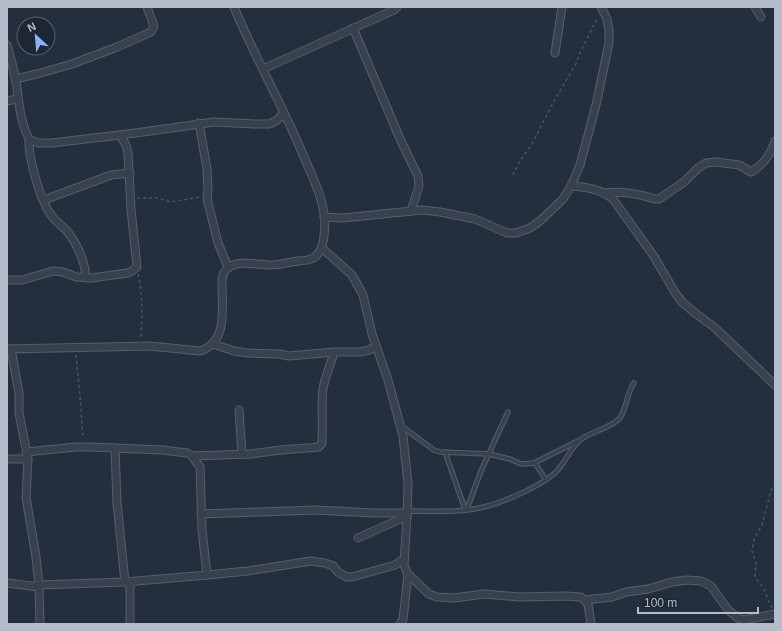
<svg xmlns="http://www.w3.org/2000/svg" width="782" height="631" font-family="Arial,sans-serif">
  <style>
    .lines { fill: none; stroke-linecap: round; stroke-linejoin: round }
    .lane-casing { stroke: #565f6c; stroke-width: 5.5 }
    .street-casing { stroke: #565f6c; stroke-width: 9 }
    .path { stroke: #44595c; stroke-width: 1.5; stroke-dasharray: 3 3; stroke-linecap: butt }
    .lane { stroke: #38414e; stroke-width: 3.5 }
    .street { stroke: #38414e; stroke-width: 7 }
  </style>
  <rect width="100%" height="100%" fill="#242f3e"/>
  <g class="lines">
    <!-- lane casing -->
    <g class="lane-casing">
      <g id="lane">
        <polyline points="400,425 434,450 440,452 489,454 510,459 521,464 535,463 546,480"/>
        <polyline points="445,452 465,509"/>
        <polyline points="534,463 578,441"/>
        <polyline points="467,509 481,471 508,412"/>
        <path d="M407,511C432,511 459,513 484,507C504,502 539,487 555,473C565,464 569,450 579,441C590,431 608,430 619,419C627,410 626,394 634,383"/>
      </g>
    </g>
    <!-- street casing -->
    <g class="street-casing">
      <g id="street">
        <polyline points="755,7 761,17"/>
        <polyline points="353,28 401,141 418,176 419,186 411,211"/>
        <path d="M7,45C11,59 15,73 17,88C19,105 21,123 29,139L38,143H52L136,133L214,122L255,124H269L276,121L284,113"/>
        <polyline points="555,53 562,7"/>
        <polyline points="263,69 394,10 397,7"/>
        <polyline points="15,79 37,74 72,64 117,47 151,32 154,26 147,7"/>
        <polyline points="7,101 17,99"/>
        <polyline points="199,123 207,169 208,188 207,196 208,203 218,243 228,267"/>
        <path d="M29,139C28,157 40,200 51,215C55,221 61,225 66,230C77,243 85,261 86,278"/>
        <path d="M571,186C587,187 600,189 613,199L653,255L676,294L682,302L695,313L714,327L775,385"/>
        <path d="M605,193C617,191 628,193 640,195C647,196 653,200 659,199L684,182L698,168L706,163L716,162L739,165L751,172C763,165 771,154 775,141"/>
        <polyline points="44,200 111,175 130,173"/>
        <polyline points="324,217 343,218 422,210 440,212 475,219 507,233 516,233 530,228 540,221 563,199 571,186 580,165 596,105 609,43 609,31 607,19 601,7"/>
        <polyline points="322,248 352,275 363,295 372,334 388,380 403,436 408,484 407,516 404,565 408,575 403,619 400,624"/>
        <polyline points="7,280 22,280 53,271 63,272 76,277 91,278 128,273 132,271 137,267 131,209 128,153 126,145 120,135"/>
        <polyline points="213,344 234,351 247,353 279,354 289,356 334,352 360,352 369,350 376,347"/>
        <path d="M7,349L150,346L200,351C228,343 222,308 222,285C222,279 222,273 227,269C237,259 258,265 271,265C280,265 289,262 298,261C303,261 310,260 315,257C326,248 326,221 323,208C320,191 311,174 304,157C283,106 255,58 234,7"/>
        <polyline points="11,349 19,393 19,413 28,459 26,497 36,557 39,587 40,624"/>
        <polyline points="239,410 242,454"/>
        <polyline points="115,448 117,503 125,582"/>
        <polyline points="26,452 76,447 91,447 162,450 187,453 192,456 200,467 202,530 207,575"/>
        <path d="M192,456L250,454L281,450L319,447L322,443V436C323,421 321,404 323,389C325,376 331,365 334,352"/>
        <polyline points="7,459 28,459"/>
        <polyline points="201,514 316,510 372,513 407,513"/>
        <polyline points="358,538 407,516"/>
        <polyline points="408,575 410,576 429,594 437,597 454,598 484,594 520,597 565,596 581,597 588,604 591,624"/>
        <polyline points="7,583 39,587"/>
        <polyline points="39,585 125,582 207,575 248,571 311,561 325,563 333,566 339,573 347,577 352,577 395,565 404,559"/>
        <polyline points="585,600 612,597 626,592 648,589 672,582 687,580 701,581 711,586 728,610 738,618 744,620 775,614"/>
        <polyline points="130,624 130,582"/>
      </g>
    </g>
    <!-- path -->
    <g class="path">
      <polyline points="513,175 520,161 532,144 555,99 576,64 580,53 598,17"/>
      <polyline points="137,198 158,198 170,202 200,197"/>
      <path d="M138,274C143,296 142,316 141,338"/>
      <polyline points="76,355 80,397 83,439"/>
      <polyline points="772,608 769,602 764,589 755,577 756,563 752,551 754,539 762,525 771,490 775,483"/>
    </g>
    <!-- lane -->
    <use href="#lane" class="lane"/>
    <!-- street -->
    <use href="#street" class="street"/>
  </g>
  <!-- border -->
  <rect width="782" height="631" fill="none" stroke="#b4bcc9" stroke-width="16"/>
  <!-- north arrow -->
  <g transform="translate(36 36) rotate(334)"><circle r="19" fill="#1d2633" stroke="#59626f"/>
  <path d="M0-3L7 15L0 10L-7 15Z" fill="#8ab4f8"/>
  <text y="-6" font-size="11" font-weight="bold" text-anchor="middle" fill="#b4bcc9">N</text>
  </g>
  <!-- scale -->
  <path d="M638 607v6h120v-6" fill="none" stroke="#b4bcc9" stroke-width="2"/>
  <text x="644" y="607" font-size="12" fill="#b4bcc9" stroke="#1d2633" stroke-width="3" paint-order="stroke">100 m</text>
</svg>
